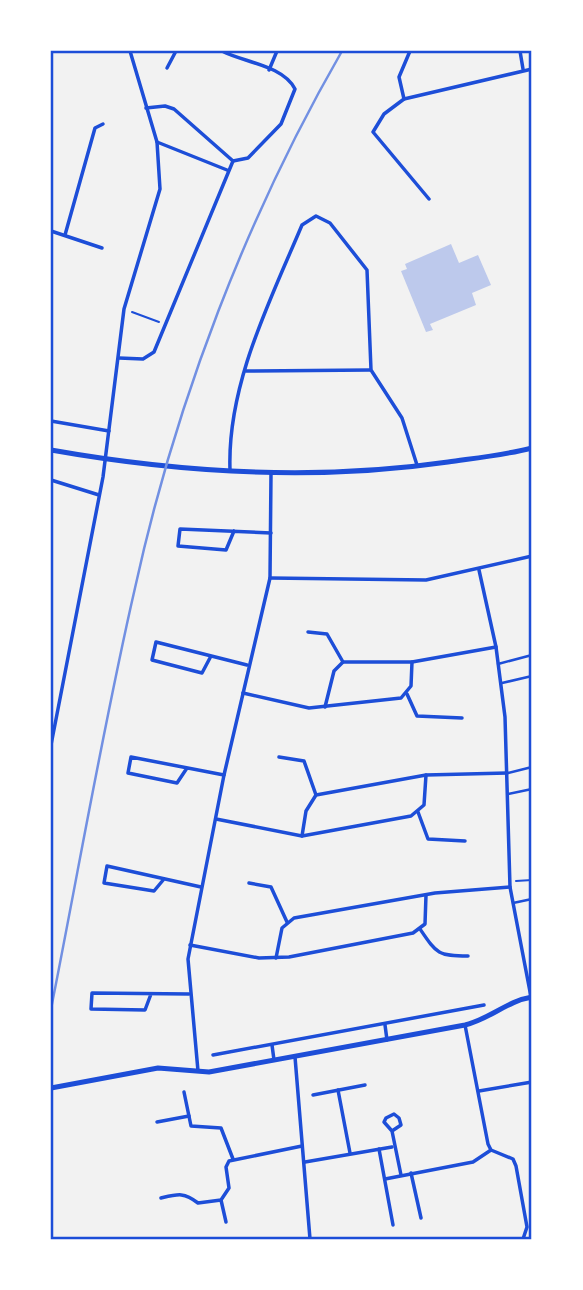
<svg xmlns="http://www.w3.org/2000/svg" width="583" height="1290" font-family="'Titillium Web',sans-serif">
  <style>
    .building { fill: #bdc9ec }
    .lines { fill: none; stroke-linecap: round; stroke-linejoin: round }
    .path { stroke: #1d4ed8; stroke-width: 2 }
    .service { stroke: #1d4ed8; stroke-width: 2 }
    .pedestrian { stroke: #1d4ed8; stroke-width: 2.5 }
    .minor { stroke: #1d4ed8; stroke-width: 3.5 }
    .tertiary { stroke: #1d4ed8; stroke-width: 5 }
    .rail { stroke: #7290e2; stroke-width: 2.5 }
    .neatline { fill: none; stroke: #1d4ed8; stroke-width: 2.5 }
  </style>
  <rect width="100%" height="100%" fill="#f2f2f2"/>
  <!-- building -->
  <polygon class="building" points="451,244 459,263 478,255 491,285 472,293 476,305 430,324 433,330 426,332 401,271 407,269 405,264"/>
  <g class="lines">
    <!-- path -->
    <g class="path">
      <polyline points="132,312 159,322"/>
      <polyline points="516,881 532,880"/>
    </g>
    <!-- service -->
    <polyline class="service" points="531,496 532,503"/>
    <!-- pedestrian -->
    <g class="pedestrian">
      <polyline points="498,664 532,655"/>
      <polyline points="502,683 532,676"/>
      <polyline points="508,773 532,767"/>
      <polyline points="508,794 532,789"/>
      <polyline points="513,903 532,899"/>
    </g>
    <!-- minor -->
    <g class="minor">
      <polyline points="197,51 207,51"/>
      <path d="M222,51C242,62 283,65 295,89L281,124L248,158L233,161"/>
      <polyline points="520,51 523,69"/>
      <polyline points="167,68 176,51"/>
      <polyline points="269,70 277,51"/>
      <polyline points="404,99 399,77 410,51"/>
      <polyline points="157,142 227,170"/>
      <polyline points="429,199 373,132 384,114 404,99 532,69"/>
      <polyline points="51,231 102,248"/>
      <polyline points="65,235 95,128 103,124"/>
      <polyline points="119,358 143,359 154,352 233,161 174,109 165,106 146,108"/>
      <polyline points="246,371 370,370"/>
      <polyline points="51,421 109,431"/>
      <path d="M230,470C227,385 270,301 302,225L316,216L330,223L367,270L371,370L402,418L417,465"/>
      <polyline points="51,480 99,495"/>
      <polyline points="234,531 226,550 178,546 180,529 271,533"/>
      <polyline points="479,570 496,647 505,717 510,887 531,997"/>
      <polyline points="270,578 426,580 532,556"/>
      <polyline points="308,632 327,634 343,662"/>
      <polyline points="211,656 202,673 152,660 156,642 247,665"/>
      <polyline points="243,693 309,708 401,698 411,686 412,662"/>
      <polyline points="407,694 417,716 462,718"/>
      <polyline points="325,707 334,671 343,662 412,662 496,647"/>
      <polyline points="51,745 103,477 124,309 160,189 157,142 130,51"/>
      <polyline points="279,757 304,761 316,795"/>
      <polyline points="187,768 177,783 128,773 131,757 224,775"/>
      <polyline points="418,812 428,839 465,841"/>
      <polyline points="216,819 302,836 411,816 424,805 426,775"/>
      <polyline points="302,836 306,811 316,795 426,775 507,773"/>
      <polyline points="164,879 154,891 104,883 107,866 201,887"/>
      <polyline points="249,883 271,887 287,922"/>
      <path d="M420,929C437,954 438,956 468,956"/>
      <polyline points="190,945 259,958 289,957 413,933 425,924 426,895"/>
      <polyline points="276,958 282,928 294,918 435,893 510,887"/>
      <polyline points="151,994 145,1010 91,1009 92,993 189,994"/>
      <polyline points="385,1025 387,1040"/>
      <polyline points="465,1025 488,1144 491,1150 513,1159 516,1166 527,1227 523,1239"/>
      <polyline points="272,1045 274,1060"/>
      <polyline points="213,1055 484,1005"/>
      <polyline points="295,1057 310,1239"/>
      <polyline points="198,1071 188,959 224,775 270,578 271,474"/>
      <polyline points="338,1090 350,1153"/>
      <polyline points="479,1091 532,1082"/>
      <polyline points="184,1092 191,1126 221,1128 233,1159"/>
      <polyline points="313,1095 365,1085"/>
      <polyline points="157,1122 189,1116"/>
      <polyline points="392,1131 401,1125 399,1118 394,1114 386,1118 384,1122 392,1131 401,1175"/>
      <polyline points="379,1149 393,1225"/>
      <polyline points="305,1162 392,1147"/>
      <polyline points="411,1173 421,1218"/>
      <polyline points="385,1179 473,1162 491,1150"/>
      <path d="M161,1198C178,1194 184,1192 198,1203L221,1200L229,1188L226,1167L229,1161L302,1146"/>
      <polyline points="221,1200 226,1222"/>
    </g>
    <!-- tertiary -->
    <g class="tertiary">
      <path d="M51,450C181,473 317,481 448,462C476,458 505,455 532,448"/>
      <path d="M51,1088L158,1068L209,1072L465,1025C490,1019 507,1001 532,997"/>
    </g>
    <!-- rail -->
    <path class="rail" d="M51,1009C79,868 103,727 135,588C176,401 247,216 342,51"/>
  </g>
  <!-- border -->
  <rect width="583" height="1290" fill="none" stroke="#ffffff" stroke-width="105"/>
  <rect x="52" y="52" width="478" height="1186" class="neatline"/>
</svg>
